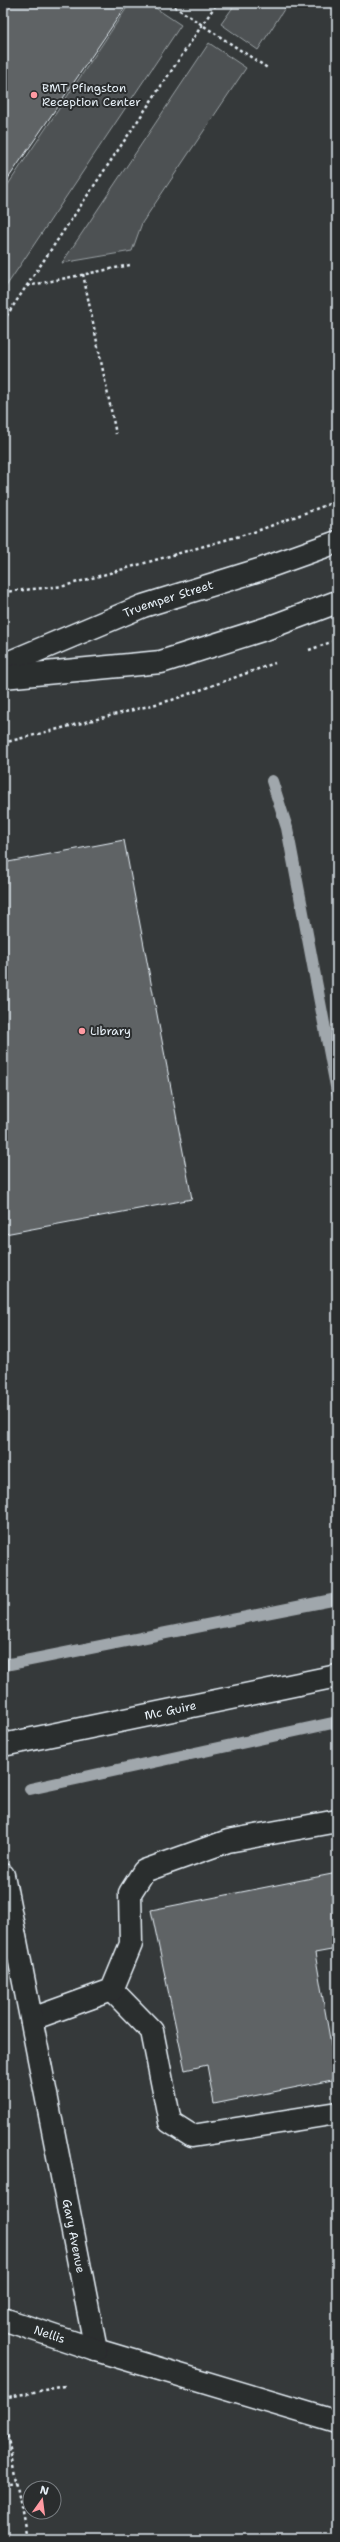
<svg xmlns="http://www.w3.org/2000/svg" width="340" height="2542" font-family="'Shantell Sans',sans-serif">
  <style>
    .green { fill: #4d5152; stroke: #9aa1a5 }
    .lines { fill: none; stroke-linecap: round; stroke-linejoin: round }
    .stream { stroke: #a0a7ac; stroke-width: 12 }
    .building { fill: #5f6365; stroke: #e8f1f8 }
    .service-casing { stroke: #e8f1f8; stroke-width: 25 }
    .minor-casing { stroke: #e8f1f8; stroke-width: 25 }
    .tertiary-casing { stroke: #e8f1f8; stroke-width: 25 }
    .path { stroke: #e8f1f8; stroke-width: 2.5; stroke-dasharray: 3 3; stroke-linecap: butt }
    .service { stroke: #2a2d2e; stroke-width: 22 }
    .minor { stroke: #2a2d2e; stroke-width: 22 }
    .tertiary { stroke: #2a2d2e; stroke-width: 22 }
    .poi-dot { fill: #ff9aa2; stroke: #2a2d2e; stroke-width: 1.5 }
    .labels { text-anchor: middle; stroke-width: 4; stroke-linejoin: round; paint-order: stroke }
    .poi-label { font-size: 12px; fill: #e8f1f8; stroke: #2a2d2e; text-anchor: start }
    .street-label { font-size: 12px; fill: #e8f1f8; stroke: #2a2d2e }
  </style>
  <rect width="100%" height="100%" fill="#35393a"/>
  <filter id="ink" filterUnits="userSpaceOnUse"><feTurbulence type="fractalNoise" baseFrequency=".025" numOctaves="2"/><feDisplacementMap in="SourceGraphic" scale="8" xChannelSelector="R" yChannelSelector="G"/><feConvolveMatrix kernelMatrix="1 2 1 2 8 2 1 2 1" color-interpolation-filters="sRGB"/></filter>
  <g filter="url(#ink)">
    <!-- green -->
    <g class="green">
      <polygon points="130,3 148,3 181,25 3,291 3,192"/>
      <polygon points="236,3 288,3 258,50 221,24"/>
      <polygon points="209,43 246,68 142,223 132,251 62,263"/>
    </g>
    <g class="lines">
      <!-- stream -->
      <g class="stream">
        <polyline points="272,781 287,828 337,1092"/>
        <polyline points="5,1665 337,1599"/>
        <polyline points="30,1789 337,1722"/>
      </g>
    </g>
    <!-- building -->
    <g class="building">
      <polygon points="3,3 128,3 3,186"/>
      <polygon points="124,840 192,1199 5,1234 3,1224 3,863"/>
      <polygon points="337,1873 337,1949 315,1953 337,2079 214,2104 207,2065 185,2070 151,1910"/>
      <polygon points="3,2513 7,2539 3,2539"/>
    </g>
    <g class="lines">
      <!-- service casing -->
      <g class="service-casing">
        <g id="service">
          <polyline points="112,1990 152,2031 170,2122 192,2136 337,2113"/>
          <polyline points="32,2019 112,1990 131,1944 130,1893 144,1871 228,1841 337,1821"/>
        </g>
      </g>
      <!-- minor casing -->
      <g class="minor-casing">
        <g id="minor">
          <path id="s1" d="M3,1745L337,1676"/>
          <path id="s2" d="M3,1875L96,2350L337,2422"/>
          <path id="s3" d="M3,2319L96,2350"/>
        </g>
      </g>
      <!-- tertiary casing -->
      <g class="tertiary-casing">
        <g id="tertiary">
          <path id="s4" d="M3,665L143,606L259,570L337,542"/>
          <polyline points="3,677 161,662 268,628 337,602"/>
        </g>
      </g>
      <!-- path -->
      <g class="path">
        <polyline points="169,3 269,69"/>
        <polyline points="83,274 116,434"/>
        <polyline points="27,286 130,265"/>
        <polyline points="3,321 217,3"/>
        <polyline points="3,592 64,586 257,531 337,501"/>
        <polyline points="309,650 337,640"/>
        <polyline points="3,743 172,700 275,663"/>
        <polyline points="3,2398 65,2386"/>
        <polyline points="3,2412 27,2539"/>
        <polyline points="3,2484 16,2482"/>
      </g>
      <!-- service -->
      <use href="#service" class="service"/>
      <!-- minor -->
      <use href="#minor" class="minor"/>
      <!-- tertiary -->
      <use href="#tertiary" class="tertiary"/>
    </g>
  </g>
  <!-- markers -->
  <g class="poi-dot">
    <circle cx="34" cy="95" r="4"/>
    <circle cx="82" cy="1031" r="4"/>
  </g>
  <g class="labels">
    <!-- poi labels -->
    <g class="poi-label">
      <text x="42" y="92">BMT Pfingston<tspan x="42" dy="14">Reception Center</tspan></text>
      <text x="90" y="1035">Library</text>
    </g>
    <!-- street labels -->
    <g class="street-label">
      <text dy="4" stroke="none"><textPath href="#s4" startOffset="178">Truemper Street</textPath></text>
      <text dy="4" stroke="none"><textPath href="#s1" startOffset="171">Mc Guire</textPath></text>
      <text dy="4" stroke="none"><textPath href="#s2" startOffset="368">Gary Avenue</textPath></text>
      <text dy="4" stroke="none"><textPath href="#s3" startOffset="49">Nellis</textPath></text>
    </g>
  </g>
  <!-- margin -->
  <rect width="340" height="2542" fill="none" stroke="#2a2d2e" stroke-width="16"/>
  <rect x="8" y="8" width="324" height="2526" fill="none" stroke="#e8f1f8" stroke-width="1.5" filter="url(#ink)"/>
  <!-- north arrow -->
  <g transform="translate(42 2500) rotate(14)"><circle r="19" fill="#2a2d2e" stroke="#767b7f"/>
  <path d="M0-3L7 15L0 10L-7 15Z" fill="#ff9aa2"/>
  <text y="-6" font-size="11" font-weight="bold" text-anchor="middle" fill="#e8f1f8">N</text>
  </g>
</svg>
